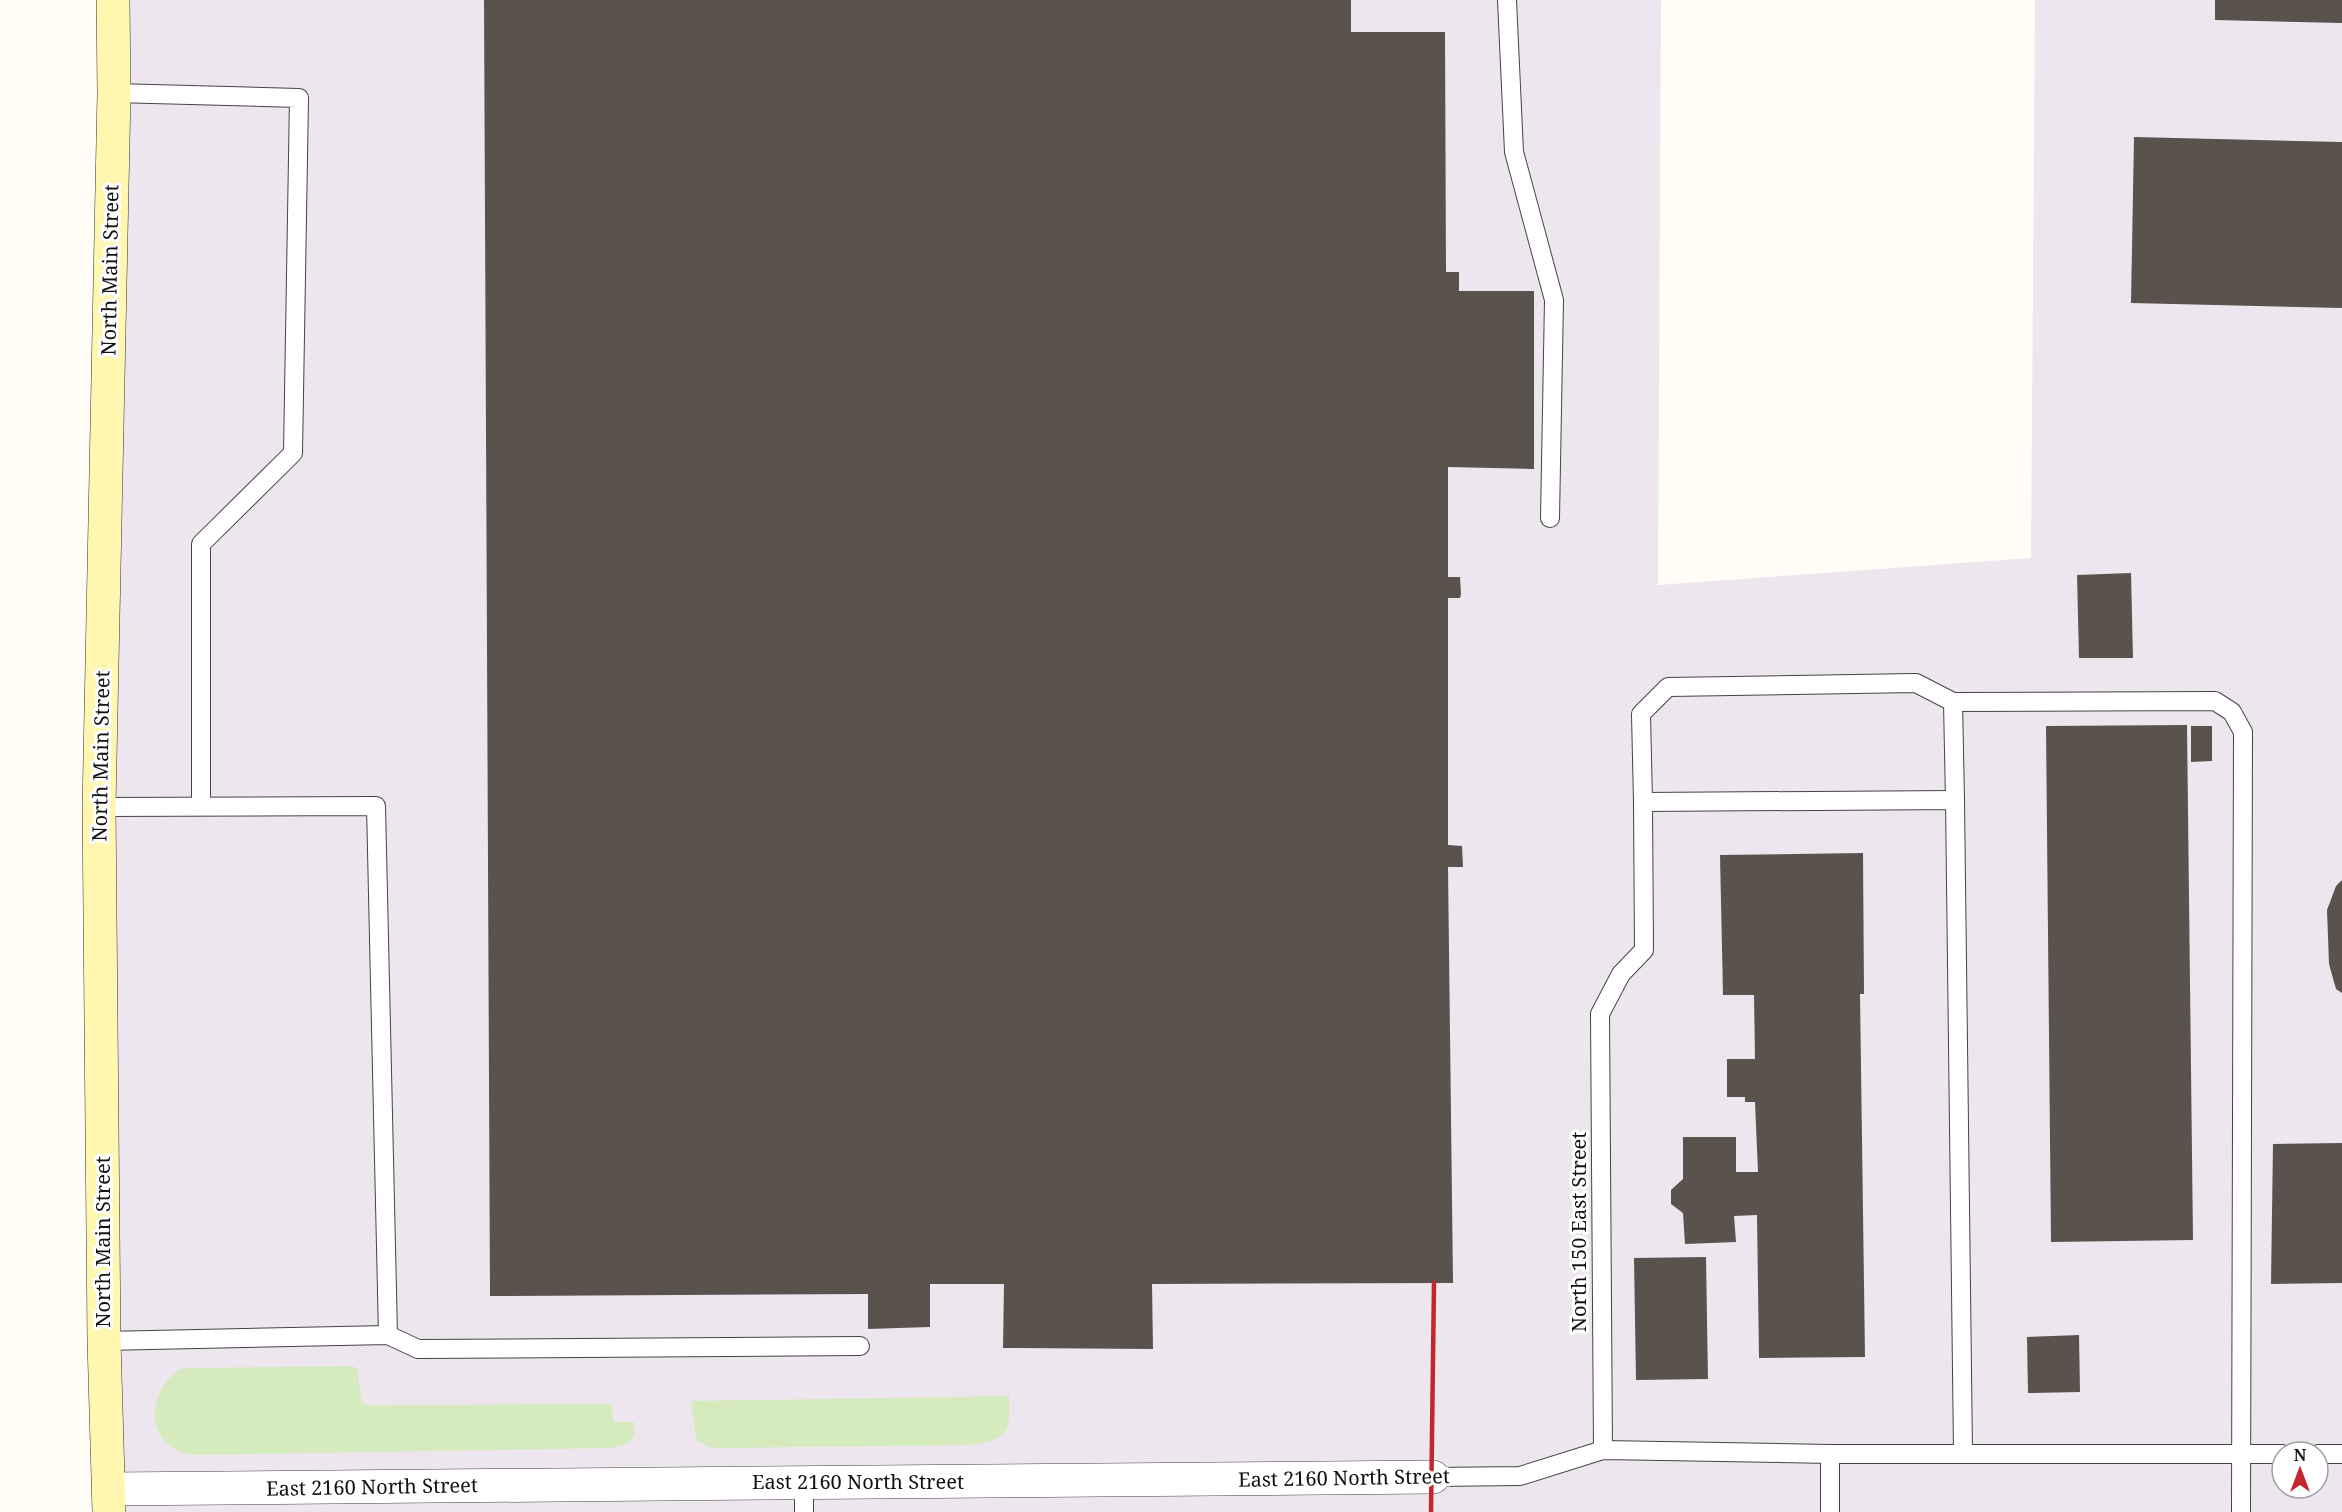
<svg xmlns="http://www.w3.org/2000/svg" width="2342" height="1512" font-family="'Noto Serif',serif">
  <style>
    .industrial { fill: #eee6ef; fill-rule: evenodd }
    .green { fill: #d5ebbd }
    .building { fill: #5a524d }
    .lines { fill: none; stroke-linecap: round; stroke-linejoin: round }
    .lane-casing { stroke: #444; stroke-width: 20 }
    .street-casing { stroke: #444; stroke-width: 34 }
    .secondary-casing { stroke: #333; stroke-width: 34 }
    .lane { stroke: #fff; stroke-width: 18 }
    .street { stroke: #fff; stroke-width: 33 }
    .secondary { stroke: #fff6b0; stroke-width: 33 }
    .rail { stroke: #c4262e; stroke-width: 4.5 }
    .labels { text-anchor: middle; stroke-width: 6; stroke-linejoin: round; paint-order: stroke }
    .street-label { font-size: 20px; fill: #111; stroke: #fff }
  </style>
  <rect width="100%" height="100%" fill="#fffdf5"/>
  <!-- industrial -->
  <path class="industrial" d="M106,0H1661L1658,585L2031,558L2035,0H2342V1512H109ZM2282,1452H2318V1488H2282Z"/>
  <!-- green -->
  <g class="green">
    <path d="M353,1366L357,1369L362,1403L368,1405L612,1404L613,1422H634V1435L629,1443L611,1448L200,1455C194,1455 187,1455 181,1452C142,1437 150,1385 183,1368Z"/>
    <path d="M1009,1396C1011,1435 1008,1439 969,1445L711,1448L696,1440L691,1401Z"/>
  </g>
  <!-- building -->
  <g class="building">
    <polygon points="484,0 1351,0 1351,32 1445,32 1446,272 1459,272 1459,291 1534,291 1534,469 1448,467 1448,577 1460,577 1461,594 1460,598 1448,598 1448,845 1462,846 1463,867 1448,867 1453,1283 1152,1284 1153,1349 1003,1348 1004,1284 930,1284 930,1327 868,1329 868,1294 490,1296"/>
    <polygon points="2215,0 2342,0 2342,23 2215,20"/>
    <polygon points="2134,137 2342,142 2342,308 2131,303"/>
    <polygon points="2131,573 2133,658 2079,658 2077,575"/>
    <polygon points="2187,725 2193,1240 2051,1242 2046,726"/>
    <polygon points="2191,726 2212,726 2212,761 2191,762"/>
    <polygon points="1863,853 1864,994 1860,994 1865,1357 1759,1358 1757,1215 1734,1216 1736,1242 1685,1244 1683,1213 1671,1204 1671,1190 1683,1179 1683,1137 1736,1137 1736,1172 1758,1172 1755,1102 1745,1102 1745,1097 1727,1097 1727,1059 1755,1059 1754,995 1723,995 1720,855"/>
    <polygon points="2342,880 2342,993 2336,989 2329,964 2327,910 2336,886"/>
    <polygon points="2342,1143 2342,1283 2271,1284 2273,1144"/>
    <polygon points="1706,1257 1708,1379 1636,1380 1634,1258"/>
    <polygon points="2079,1335 2080,1392 2028,1393 2027,1337"/>
  </g>
  <g class="lines">
    <!-- lane casing -->
    <g class="lane-casing">
      <g id="lane">
        <polyline points="1507,0 1514,152 1554,300 1550,518"/>
        <polyline points="114,93 299,98 293,453 201,544 201,806"/>
        <polyline points="1953,702 2215,701 2232,712 2243,732 2241,1512"/>
        <polyline points="1643,802 1641,714 1668,687 1916,683 1953,702 1955,800"/>
        <polyline points="99,807 376,806 388,1335"/>
        <polyline points="104,1341 388,1335 418,1349 860,1346"/>
        <polyline points="1603,1450 1600,1014 1621,974 1644,950 1643,802 1955,800 1963,1452"/>
        <polyline points="1830,1454 1830,1512"/>
        <polyline points="2318,1454 2342,1454"/>
        <polyline points="1433,1477 1520,1476 1603,1450 1830,1454 2282,1454"/>
        <polyline points="804,1483 804,1512"/>
      </g>
    </g>
    <!-- street casing -->
    <g class="street-casing">
      <polyline id="street" points="109,1489 1433,1477"/>
    </g>
    <!-- secondary casing -->
    <g class="secondary-casing">
      <polyline id="secondary" points="109,1512 104,1341 99,807 114,93 113,0"/>
    </g>
    <!-- lane -->
    <use href="#lane" class="lane"/>
    <!-- street -->
    <use href="#street" class="street"/>
    <!-- secondary -->
    <use href="#secondary" class="secondary"/>
    <!-- rail -->
    <polyline class="rail" points="1431,1512 1434,1283"/>
  </g>
  <g class="labels">
    <!-- street labels -->
    <g class="street-label">
      <text transform="translate(110 270) rotate(-89)" y="7">North Main Street</text>
      <text transform="translate(101 756) rotate(-89)" y="7">North Main Street</text>
      <text transform="translate(1579 1232) rotate(-90)" y="7">North 150 East Street</text>
      <text transform="translate(103 1242) rotate(-90)" y="7">North Main Street</text>
      <text transform="translate(1344 1478) rotate(-1)" y="7">East 2160 North Street</text>
      <text x="858" y="1489">East 2160 North Street</text>
      <text transform="translate(372 1487) rotate(-1)" y="7">East 2160 North Street</text>
    </g>
  </g>
  <!-- north arrow -->
  <g transform="translate(2300 1470)"><circle r="28" fill="#ffffff" stroke="#a0a0a0" stroke-width="1.5"/>
  <path d="M0-4.5L10 22L0 15L-10 22Z" fill="#c4262e"/>
  <text y="-9" font-size="16" font-weight="bold" text-anchor="middle" fill="#111111">N</text>
  </g>
</svg>
